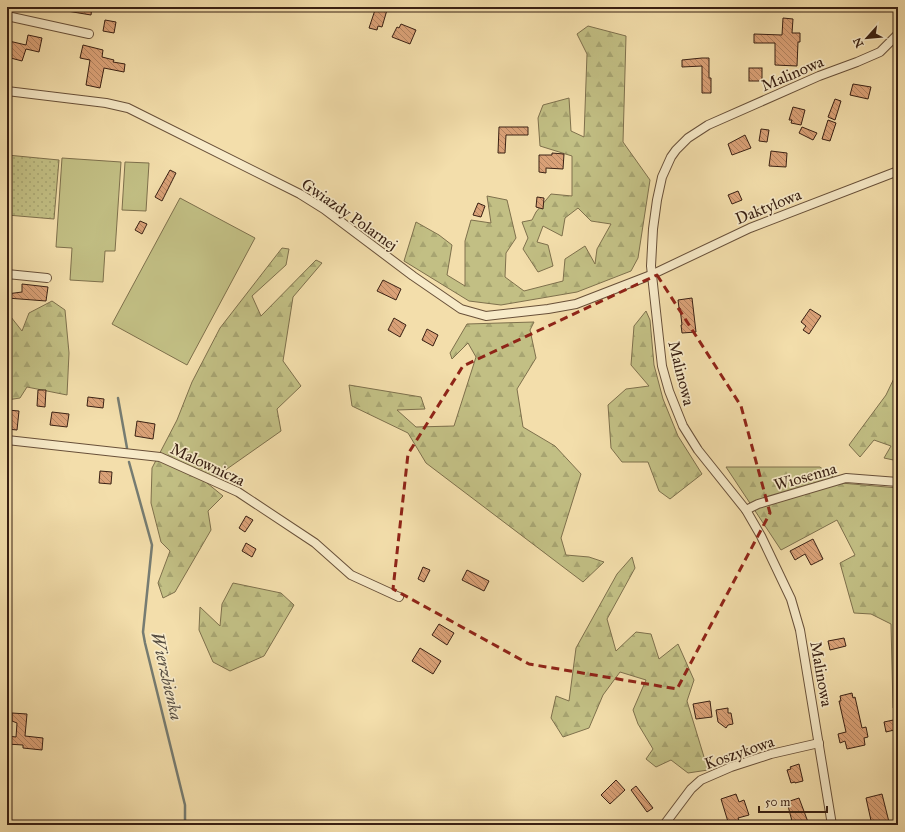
<svg xmlns="http://www.w3.org/2000/svg" width="905" height="832" font-family="'IM FELL Great Primer',serif">
  <style>
    .grass { fill: url(#grass-dots); stroke: #7e704c }
    .forest { fill: url(#forest-firs); stroke: #7e704c }
    .garden { fill: #c2bf84; stroke: #7e704c }
    .lines { fill: none; stroke-linecap: round; stroke-linejoin: round }
    .stream { stroke: #767c72; stroke-width: 2.5 }
    .building { fill: url(#building-back-hatch); stroke: #392013 }
    .street-casing { stroke: #685039; stroke-width: 10 }
    .street { stroke: #f7eac8; stroke-width: 8 }
    .marked { fill: none; stroke: #8f2418; stroke-width: 3; stroke-dasharray: 8 5; stroke-linejoin: round }
    .labels { text-anchor: middle; stroke-width: 3.5; stroke-linejoin: round; paint-order: stroke }
    .street-label { font-size: 16px; fill: #392013; stroke: #f7eac8 }
    .water-label { font-size: 17px; font-style: italic; fill: #574e43; stroke: #f7eac8 }
  </style>
  <defs>
    <pattern id="grass-dots" width="8" height="8" patternUnits="userSpaceOnUse"><rect width="8" height="8" fill="#c2bf84"/><path d="M2 2h.1M6 6h.1" fill="none" stroke="#a7a471" stroke-width="1.8" stroke-linecap="round"/></pattern>
    <pattern id="forest-firs" width="22" height="20" patternUnits="userSpaceOnUse"><rect width="22" height="20" fill="#c2bf84"/><path d="M5 1l3.5 6h-7zM16 11l3.5 6h-7z" fill="#a7a471"/></pattern>
    <pattern id="building-back-hatch" width="6" height="6" patternUnits="userSpaceOnUse"><rect width="6" height="6" fill="#dba278"/><path d="M-1 5l2 2M0 0l6 6M5-1l2 2" fill="none" stroke="#b38461"/></pattern>
  </defs>
  <rect width="100%" height="100%" fill="#f3deab"/>
  <filter id="stains"><feTurbulence type="fractalNoise" baseFrequency=".005" numOctaves="4"/><feColorMatrix values="0 0 0 0 .2 0 0 0 0 .09 0 0 0 0 .02 0 0 0 .5 -.17"/></filter>
  <radialGradient id="worn" r=".72"><stop offset=".6" stop-color="#630" stop-opacity="0"/><stop offset="1" stop-color="#630" stop-opacity=".3"/></radialGradient>
  <!-- grass -->
  <polygon class="grass" points="7,155 59,160 54,219 7,215"/>
  <!-- forest -->
  <g class="forest">
    <polygon points="588,26 626,36 623,142 650,180 638,258 631,271 577,292 501,305 469,301 404,261 416,222 439,235 452,245 447,275 465,286 465,241 471,220 491,223 487,196 507,200 516,238 506,253 505,277 524,291 563,281 565,259 585,246 595,264 597,249 611,224 591,221 578,208 565,218 562,236 543,226 537,242 548,245 553,266 538,272 523,249 528,238 522,222 532,220 536,212 551,194 572,196 572,156 540,146 538,118 543,105 569,98 571,131 584,137 587,54 577,34"/>
    <polygon points="282,248 289,249 286,265 252,296 261,316 316,260 322,263 293,297 283,361 301,386 277,409 281,431 207,483 223,496 208,511 211,530 175,592 163,598 158,583 170,551 161,542 151,503 152,468 177,420 192,382 220,328"/>
    <polygon points="52,301 65,310 69,353 67,395 27,387 20,398 7,400 7,312 22,331 29,313"/>
    <polygon points="646,311 650,320 654,365 663,399 678,436 702,474 670,499 659,491 648,462 622,462 611,448 608,405 626,389 649,386 631,365 634,326"/>
    <polygon points="534,322 530,330 536,358 517,389 523,427 555,446 581,474 561,538 566,555 589,557 604,562 583,582 426,463 408,433 352,406 349,385 421,397 425,409 397,410 416,427 454,426 476,357 468,343 452,359 450,353 467,324"/>
    <polygon points="898,370 898,461 884,458 891,446 874,440 860,457 849,445 886,395"/>
    <polygon points="726,467 820,467 841,483 898,488 898,707 893,708 891,624 871,614 854,613 840,563 855,555 837,520 781,550"/>
    <polygon points="632,557 635,568 607,619 616,651 636,632 651,634 659,659 678,644 694,680 687,701 708,770 688,773 671,760 656,767 646,759 653,749 638,724 633,710 646,680 620,672 603,695 589,728 563,737 551,718 556,696 569,701 576,648 617,574"/>
    <polygon points="233,583 281,593 294,605 264,656 230,671 213,662 199,630 200,607 220,626 222,604"/>
  </g>
  <!-- garden -->
  <g class="garden">
    <polygon points="62,158 121,162 115,251 105,251 103,282 70,280 72,248 56,247"/>
    <polygon points="125,162 149,163 146,211 122,210"/>
    <polygon points="180,198 255,238 187,365 112,324"/>
  </g>
  <g class="lines">
    <!-- stream -->
    <g class="stream">
      <polyline points="118,398 127,448"/>
      <polyline points="129,462 152,545 143,632 145,643 185,805 185,820 183,825"/>
    </g>
  </g>
  <!-- building -->
  <g class="building">
    <polygon points="67,7 92,7 91,15 67,11"/>
    <polygon points="376,7 387,10 382,27 378,26 377,30 369,28"/>
    <polygon points="783,18 793,19 792,33 800,33 800,42 798,42 797,66 775,65 775,43 754,43 754,34 782,35"/>
    <polygon points="105,20 116,22 114,33 103,31"/>
    <polygon points="401,24 416,30 410,44 392,37 397,27 399,28"/>
    <polygon points="28,35 42,38 39,52 26,49 22,61 7,57 9,41 26,45"/>
    <polygon points="83,45 103,50 102,57 114,60 113,62 125,64 124,72 104,68 100,88 86,85 90,60 80,58"/>
    <polygon points="702,58 709,58 709,78 711,78 711,93 702,93 702,66 682,67 682,60"/>
    <rect x="749" y="68" width="13" height="13"/>
    <polygon points="853,84 871,87 868,99 850,95"/>
    <polygon points="835,99 841,101 835,120 828,117"/>
    <polygon points="793,107 805,110 801,125 791,123 792,120 789,120"/>
    <polygon points="828,120 836,123 830,141 822,139"/>
    <polygon points="499,127 528,127 528,135 506,135 505,153 498,153"/>
    <polygon points="802,127 817,133 813,140 799,133"/>
    <polygon points="761,129 769,130 767,142 759,141"/>
    <polygon points="745,135 751,148 732,155 728,144"/>
    <polygon points="771,151 787,153 786,167 769,166"/>
    <polygon points="552,153 564,154 563,169 546,168 546,173 539,172 539,155 552,155"/>
    <polygon points="170,170 176,173 162,201 155,197"/>
    <polygon points="738,191 742,200 732,204 728,195"/>
    <polygon points="537,197 544,198 543,209 536,207"/>
    <polygon points="478,203 485,206 481,217 473,215"/>
    <polygon points="140,221 147,224 142,234 135,230"/>
    <polygon points="383,280 401,289 396,300 377,291"/>
    <polygon points="22,284 48,287 46,301 7,298 7,294 22,292"/>
    <polygon points="692,298 696,332 682,333 681,325 682,325 680,308 679,308 678,300"/>
    <polygon points="810,309 821,316 809,334 803,330 806,326 801,322"/>
    <polygon points="394,318 406,325 400,337 388,330"/>
    <polygon points="427,329 438,335 433,346 422,340"/>
    <polygon points="38,390 46,390 45,407 37,406"/>
    <polygon points="88,397 104,399 103,408 87,406"/>
    <polygon points="7,410 19,411 17,430 7,429"/>
    <polygon points="52,412 69,414 67,427 50,425"/>
    <polygon points="137,421 155,424 153,439 135,436"/>
    <polygon points="100,471 112,472 111,484 99,483"/>
    <polygon points="246,516 253,520 245,532 239,528"/>
    <polygon points="813,539 823,559 811,565 805,554 795,560 790,551"/>
    <polygon points="246,543 256,549 252,557 242,551"/>
    <polygon points="423,567 430,570 424,582 418,579"/>
    <polygon points="467,570 489,581 484,591 462,580"/>
    <polygon points="439,624 454,633 447,645 432,635"/>
    <polygon points="844,638 846,646 830,650 828,641"/>
    <polygon points="420,648 441,661 433,674 412,661"/>
    <polygon points="852,693 853,698 855,697 862,728 866,727 868,737 864,738 865,745 847,749 845,741 840,743 838,734 846,732 839,701 841,701 840,696"/>
    <polygon points="710,701 712,717 696,719 693,704"/>
    <polygon points="728,708 728,713 731,713 733,724 728,725 726,728 718,722 716,710"/>
    <polygon points="12,713 27,714 25,736 43,738 42,750 23,748 23,745 7,744 7,736 16,737 17,723 12,721"/>
    <polygon points="898,719 898,729 886,732 884,722"/>
    <polygon points="799,764 803,781 795,783 795,782 791,783 787,770 791,769 790,767"/>
    <polygon points="616,780 625,790 610,804 601,795"/>
    <polygon points="636,786 653,808 647,812 631,790"/>
    <polygon points="736,794 739,802 744,800 749,815 738,818 739,821 729,825 721,799"/>
    <polygon points="882,794 889,822 883,824 883,825 872,825 866,798"/>
    <polygon points="799,798 808,822 801,825 793,825 787,802"/>
  </g>
  <g class="lines">
    <!-- street casing -->
    <g class="street-casing">
      <g id="street">
        <polyline points="7,16 89,34"/>
        <polyline points="7,91 106,103 128,108 300,194 324,209 413,276 461,309 486,316 548,309 576,304 651,275 750,228 898,171"/>
        <polyline points="7,274 47,278"/>
        <polyline points="7,440 160,457 238,492 315,543 351,575 399,597"/>
        <polyline points="746,510 758,504 846,478 898,482"/>
        <polyline points="664,825 691,789 701,780 731,767 771,754 819,743"/>
        <polyline points="832,825 800,630 791,599 761,536 746,510 698,450 683,426 669,391 662,366 651,266 653,229 657,200 662,177 671,157 676,150 688,138 708,125 819,76 857,62 880,52 898,34"/>
      </g>
    </g>
    <!-- street -->
    <use href="#street" class="street"/>
  </g>
  <!-- marked area -->
  <path class="marked" d="M657,275L741,406L770,513L677,689L529,664L393,589L408,454L463,366Z"/>
  <g class="labels">
    <!-- street labels -->
    <g class="street-label">
      <text transform="translate(792 73) rotate(-23)" y="6">Malinowa</text>
      <text transform="translate(768 206) rotate(-22)" y="6">Daktylowa</text>
      <text transform="translate(350 214) rotate(35)" y="6">Gwiazdy Polarnej</text>
      <text transform="translate(682 373) rotate(76)" y="6">Malinowa</text>
      <text transform="translate(208 464) rotate(25)" y="6">Malownicza</text>
      <text transform="translate(805 476) rotate(-16)" y="6">Wiosenna</text>
      <text transform="translate(822 674) rotate(80)" y="6">Malinowa</text>
      <text transform="translate(739 752) rotate(-19)" y="6">Koszykowa</text>
    </g>
    <!-- water labels -->
    <g class="water-label">
      <text transform="translate(167 676) rotate(77)" y="6">Wierzbienka</text>
    </g>
  </g>
  <!-- margin -->
  <rect width="905" height="832" fill="none" stroke="#f3deab" stroke-width="24"/>
  <rect x="8" y="8" width="889" height="816" fill="none" stroke="#392013" stroke-width="2"/>
  <rect x="12" y="12" width="881" height="808" fill="none" stroke="#392013"/>
  <!-- north arrow -->
  <g transform="translate(867 38) rotate(243)" stroke="#f7eac8" stroke-width="3" paint-order="stroke">
  <path d="M0-3L7 15L0 10L-7 15Z" fill="#392013"/>
  <text y="-6" font-size="11" font-weight="bold" text-anchor="middle" fill="#392013">N</text>
  </g>
  <!-- scale -->
  <path d="M759 806v6h68v-6" fill="none" stroke="#392013" stroke-width="2"/>
  <text x="765" y="806" font-size="12" fill="#392013" stroke="#f7eac8" stroke-width="3" paint-order="stroke">50 m</text>
  <rect width="100%" height="100%" filter="url(#stains)"/>
  <rect width="100%" height="100%" fill="url(#worn)"/>
</svg>
